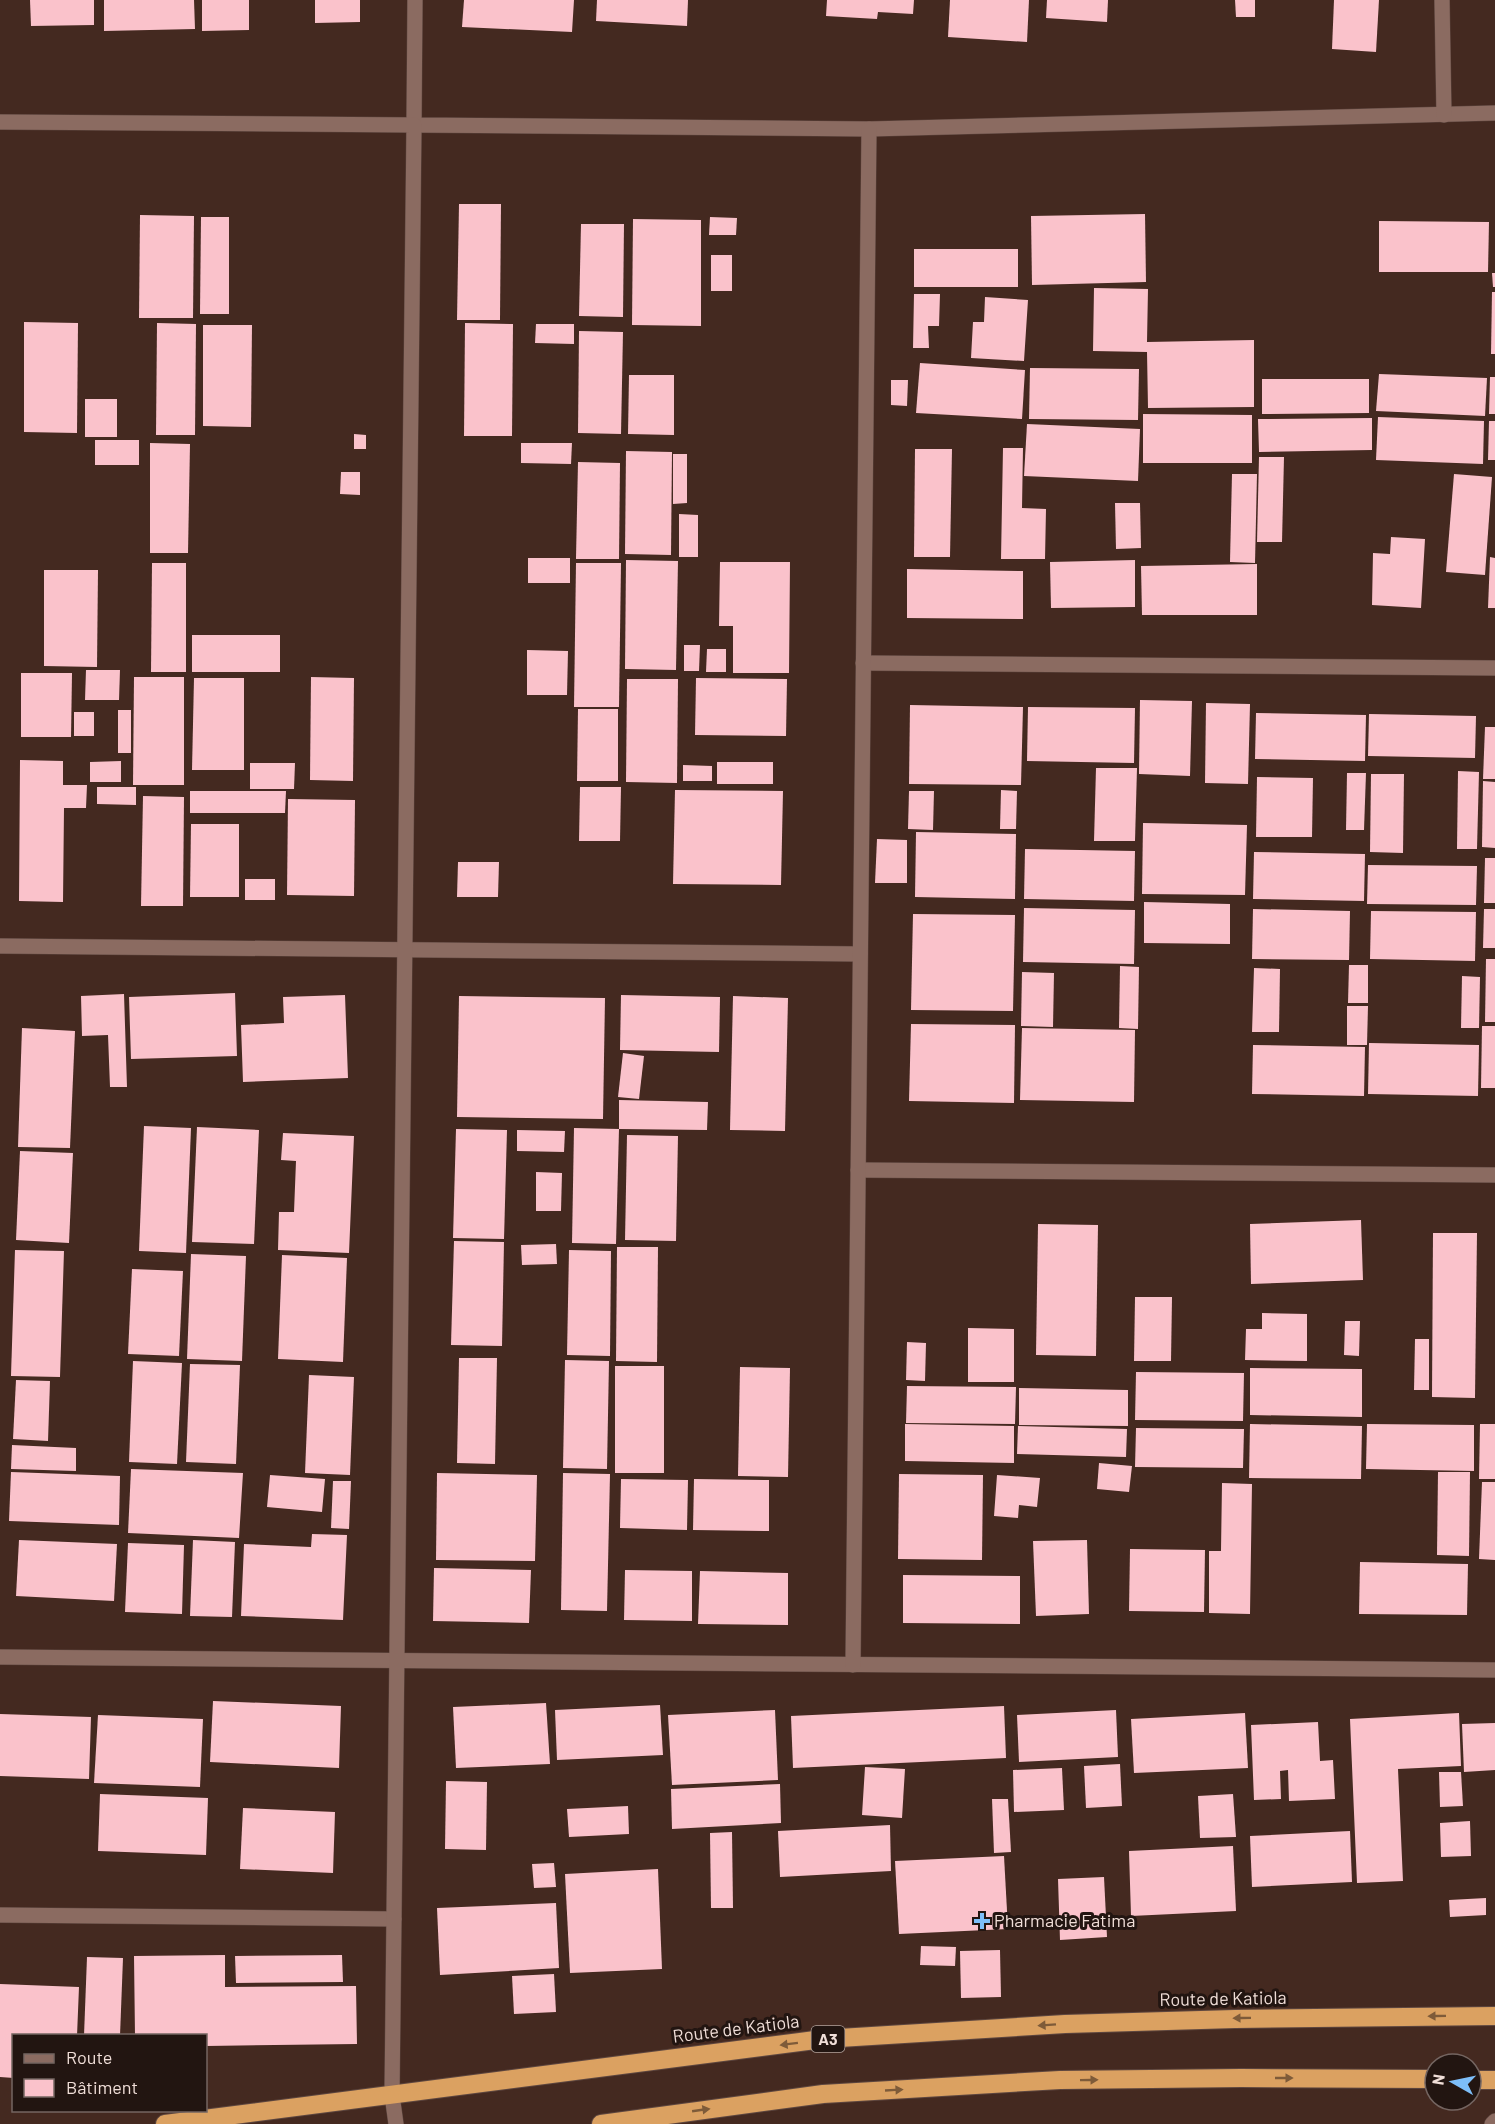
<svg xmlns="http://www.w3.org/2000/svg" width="1495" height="2124" font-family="Barlow,sans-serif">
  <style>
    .building { fill: #fac2cb }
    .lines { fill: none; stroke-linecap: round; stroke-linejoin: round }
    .street-casing { stroke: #5d463f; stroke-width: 16 }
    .secondary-casing { stroke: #5d463f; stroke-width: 16 }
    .highway-casing { stroke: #5d463f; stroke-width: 20 }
    .street { stroke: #8b6b61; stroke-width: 15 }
    .secondary { stroke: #8b6b61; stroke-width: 15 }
    .highway { stroke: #dba161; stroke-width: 18 }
    .oneway { fill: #7e5b39 }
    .poi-dot { fill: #7dbef9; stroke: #221511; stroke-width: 2 }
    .labels { text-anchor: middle; stroke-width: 6; stroke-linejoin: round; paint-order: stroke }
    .shield { fill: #221511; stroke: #b2a29c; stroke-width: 1.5 }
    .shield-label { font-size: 16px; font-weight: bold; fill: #f0ded8 }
    .poi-label { font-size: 18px; fill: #f0ded8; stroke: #221511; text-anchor: start }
    .street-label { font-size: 18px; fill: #f0ded8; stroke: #221511 }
  </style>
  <rect width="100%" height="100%" fill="#442920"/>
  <!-- building -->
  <g class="building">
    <polygon points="30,0 94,0 94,25 31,26"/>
    <polygon points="104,0 194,0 195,29 104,31"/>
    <polygon points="202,0 249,0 249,30 202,31"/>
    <polygon points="315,0 360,0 360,22 315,23"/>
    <polygon points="464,0 574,0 572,32 462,27"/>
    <polygon points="597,0 688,0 687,26 596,21"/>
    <polygon points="827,0 914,0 913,14 878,12 877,19 826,16"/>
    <polygon points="950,0 1029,0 1027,42 948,37"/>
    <polygon points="1047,0 1108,0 1107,22 1046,18"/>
    <polygon points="1235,0 1255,0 1255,17 1236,17"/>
    <polygon points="1334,0 1379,0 1376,52 1332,49"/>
    <polygon points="459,204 501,204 500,320 457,320"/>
    <polygon points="1145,214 1146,282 1032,285 1031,216"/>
    <polygon points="140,215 194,216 193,318 139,318"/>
    <polygon points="201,217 229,217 229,314 200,314"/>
    <polygon points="710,217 737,218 736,235 709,235"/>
    <polygon points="633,219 701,220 701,326 632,325"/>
    <polygon points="1379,221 1489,222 1488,272 1379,272"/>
    <polygon points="581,224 624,224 623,317 579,316"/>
    <rect x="914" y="249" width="104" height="38"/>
    <rect x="711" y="255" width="21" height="36"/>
    <polygon points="1492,273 1495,273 1495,287 1493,287"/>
    <polygon points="1094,288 1148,289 1147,342 1254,340 1254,407 1148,408 1147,352 1093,351"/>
    <polygon points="1492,292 1495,292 1495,354 1491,354"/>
    <polygon points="914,294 940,294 939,326 928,326 929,348 913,348"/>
    <polygon points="985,297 1028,300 1024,361 971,358 973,322 984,322"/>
    <polygon points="24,322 78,323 77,433 24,432"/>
    <polygon points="157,323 196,324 195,435 156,435"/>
    <polygon points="465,323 513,324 512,436 464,436"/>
    <polygon points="536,324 574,324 574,344 535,343"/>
    <polygon points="203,325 252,325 251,427 203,426"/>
    <polygon points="579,331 623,332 621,434 578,433"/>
    <polygon points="920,363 1025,370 1022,419 916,413"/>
    <polygon points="1030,368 1139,369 1138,420 1029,419"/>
    <polygon points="1379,374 1487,378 1485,416 1376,411"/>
    <polygon points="629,375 674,375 674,435 628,434"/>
    <polygon points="1490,377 1495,377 1495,414 1489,414"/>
    <polygon points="1262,379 1369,379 1369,413 1262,414"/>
    <polygon points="891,380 908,380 907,406 891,405"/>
    <rect x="85" y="399" width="32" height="38"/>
    <polygon points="1143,414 1252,415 1252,463 1143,463"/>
    <polygon points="1378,417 1484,421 1483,464 1376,460"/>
    <polygon points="1372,418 1372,450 1259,452 1258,419"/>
    <polygon points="1489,421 1495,421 1495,460 1488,460"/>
    <polygon points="1027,424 1140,429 1138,481 1024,476"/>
    <polygon points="354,434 366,435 366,449 354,449"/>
    <rect x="95" y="440" width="44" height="25"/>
    <polygon points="150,443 190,444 188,553 150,553"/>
    <polygon points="521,443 572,443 571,464 521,463"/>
    <polygon points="1003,448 1023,448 1022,508 1046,509 1045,559 1001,559"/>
    <polygon points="915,449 952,449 950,557 914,557"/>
    <polygon points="626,451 672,452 671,555 625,554"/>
    <polygon points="673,454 687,454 687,503 673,504"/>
    <polygon points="1259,457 1284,457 1282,542 1257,542"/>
    <polygon points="578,462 620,463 619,559 576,559"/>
    <polygon points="341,472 360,472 360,495 340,494"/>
    <polygon points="1232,474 1257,474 1255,563 1230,562"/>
    <polygon points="1454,474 1492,477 1485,575 1446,572"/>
    <polygon points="1115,503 1140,503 1141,548 1116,549"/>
    <polygon points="679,514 698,515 698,557 679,557"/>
    <polygon points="1391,537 1425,539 1421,608 1372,605 1373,553 1390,554"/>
    <polygon points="1490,557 1495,558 1495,608 1488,608"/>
    <rect x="528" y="558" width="42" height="25"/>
    <polygon points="626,560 678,561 676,670 625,669"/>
    <polygon points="1135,560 1135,607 1051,608 1050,562"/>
    <polygon points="720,562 790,562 789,673 733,673 733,626 719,626"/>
    <polygon points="152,563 186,563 186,672 151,672"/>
    <polygon points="576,563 621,563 619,707 574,707"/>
    <polygon points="1257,564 1257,615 1142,615 1141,566"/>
    <polygon points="907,569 1023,571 1023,619 907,618"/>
    <polygon points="44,570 98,570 97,667 44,666"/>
    <rect x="192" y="635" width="88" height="37"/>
    <polygon points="684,645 700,645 699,671 684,671"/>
    <polygon points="707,649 726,649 726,672 706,672"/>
    <polygon points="527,650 568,651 567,695 527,695"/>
    <polygon points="86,670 120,670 119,700 85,700"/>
    <polygon points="21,673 72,673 71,737 21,737"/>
    <polygon points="134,677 184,677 184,785 133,785"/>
    <polygon points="311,677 354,678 353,781 310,780"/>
    <polygon points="194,678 244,678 244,770 192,770"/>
    <polygon points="696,678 787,679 786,736 695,735"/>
    <polygon points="627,679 678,679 677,783 626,782"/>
    <polygon points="1140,700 1192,701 1190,776 1139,774"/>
    <polygon points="1206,703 1250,704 1248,784 1205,783"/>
    <polygon points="910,705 1023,707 1021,785 909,784"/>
    <polygon points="1028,707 1135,708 1134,763 1027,761"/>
    <polygon points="578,709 618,709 618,781 577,781"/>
    <rect x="118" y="710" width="13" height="43"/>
    <rect x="74" y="712" width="20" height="24"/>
    <polygon points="1256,713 1366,715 1365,761 1255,759"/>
    <polygon points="1369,714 1476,716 1475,758 1368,756"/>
    <polygon points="1485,727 1495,727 1495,779 1483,779"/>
    <polygon points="20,760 63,761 63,785 87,785 86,808 64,808 63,902 19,901"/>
    <polygon points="121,761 121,782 90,782 90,762"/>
    <rect x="717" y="762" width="56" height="22"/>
    <polygon points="250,763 295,763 294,789 250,789"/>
    <polygon points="683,765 712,766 712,781 683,781"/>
    <polygon points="1096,768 1137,768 1135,841 1094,841"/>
    <polygon points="1458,771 1479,772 1477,849 1457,849"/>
    <polygon points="1347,773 1366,773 1364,830 1346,830"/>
    <polygon points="1371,774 1404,774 1403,853 1370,852"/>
    <polygon points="1257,777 1313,778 1312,837 1256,837"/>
    <polygon points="1483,781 1495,782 1495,848 1482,847"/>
    <polygon points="97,787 136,787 136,805 97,804"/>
    <polygon points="580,787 621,787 620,841 579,841"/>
    <polygon points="675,790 783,791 781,885 673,884"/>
    <polygon points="1001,790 1017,791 1016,829 1000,829"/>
    <polygon points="190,791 286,791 285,813 190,813"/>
    <polygon points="909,791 934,791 933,830 908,829"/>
    <polygon points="143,796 184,797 183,906 141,906"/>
    <polygon points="288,799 355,800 354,896 287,895"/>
    <polygon points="1143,823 1247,825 1245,895 1142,894"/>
    <polygon points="191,824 239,824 239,897 190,897"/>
    <polygon points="916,832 1016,834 1015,899 915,897"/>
    <polygon points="877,839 907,840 907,883 875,883"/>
    <polygon points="1025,849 1135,851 1134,901 1024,899"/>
    <polygon points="1254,852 1365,854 1364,901 1253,899"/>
    <polygon points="1485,858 1495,858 1495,903 1484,903"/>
    <polygon points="458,862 499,862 498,897 457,897"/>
    <polygon points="1368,865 1477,866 1476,905 1367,904"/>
    <rect x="245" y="879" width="30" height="21"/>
    <polygon points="1144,902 1230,904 1230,944 1144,943"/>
    <polygon points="1024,908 1135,910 1134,964 1023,962"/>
    <polygon points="1253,909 1350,911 1349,960 1252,959"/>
    <polygon points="1484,909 1495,909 1495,948 1483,948"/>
    <polygon points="1371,911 1476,912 1475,961 1370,959"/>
    <polygon points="913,914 1015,915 1013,1011 911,1010"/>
    <polygon points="1486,959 1495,959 1495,1022 1485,1022"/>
    <polygon points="1349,965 1368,965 1368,1003 1348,1003"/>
    <polygon points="1120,966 1139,967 1138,1029 1119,1028"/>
    <polygon points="1254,968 1280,969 1279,1032 1252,1032"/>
    <polygon points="1022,972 1054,973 1053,1027 1021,1026"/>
    <polygon points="1462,976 1480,977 1479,1028 1461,1028"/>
    <polygon points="235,993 237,1056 131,1059 129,997"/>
    <polygon points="124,994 127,1087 110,1087 108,1035 82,1036 81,996"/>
    <polygon points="345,995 348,1078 243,1082 241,1025 284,1023 283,997"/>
    <polygon points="621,995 720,997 719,1052 620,1050"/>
    <polygon points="459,996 605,998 603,1119 457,1117"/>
    <polygon points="733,996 788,998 785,1131 730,1130"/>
    <polygon points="1347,1006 1368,1006 1367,1045 1347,1045"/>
    <polygon points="911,1024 1015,1025 1014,1103 909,1101"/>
    <polygon points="1482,1026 1495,1026 1495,1088 1481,1088"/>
    <polygon points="22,1028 75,1031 70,1148 18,1147"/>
    <polygon points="1022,1028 1135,1030 1134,1102 1020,1100"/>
    <polygon points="1369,1043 1479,1045 1478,1096 1368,1094"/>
    <polygon points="1253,1045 1365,1047 1364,1096 1252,1094"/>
    <polygon points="623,1053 644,1056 639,1099 618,1097"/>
    <polygon points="619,1100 708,1102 707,1130 619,1129"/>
    <polygon points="144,1126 191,1128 186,1253 139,1251"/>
    <polygon points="197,1127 259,1130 254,1244 192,1242"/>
    <polygon points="574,1128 619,1129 616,1244 572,1243"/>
    <polygon points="456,1129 507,1130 504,1239 453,1238"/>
    <polygon points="517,1130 565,1131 564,1152 517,1151"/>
    <polygon points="283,1133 354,1136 349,1253 278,1250 279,1212 294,1212 296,1161 281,1160"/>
    <polygon points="627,1135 678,1136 676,1241 625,1240"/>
    <polygon points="20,1151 73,1153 69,1243 16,1240"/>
    <polygon points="536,1172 562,1173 561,1211 536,1211"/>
    <polygon points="1361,1220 1363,1280 1251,1284 1250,1224"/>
    <polygon points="1038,1224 1098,1225 1096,1356 1036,1355"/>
    <polygon points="1433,1233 1477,1233 1475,1398 1432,1397"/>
    <polygon points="454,1241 504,1242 502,1346 451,1345"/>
    <polygon points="556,1244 557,1264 522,1265 521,1245"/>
    <polygon points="617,1247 658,1247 657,1362 616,1361"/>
    <polygon points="15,1250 64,1251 60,1377 11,1376"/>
    <polygon points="569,1250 611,1251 610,1356 567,1355"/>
    <polygon points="191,1254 246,1256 242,1361 187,1359"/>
    <polygon points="282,1255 347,1258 343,1362 278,1359"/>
    <polygon points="132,1269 183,1271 179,1356 128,1354"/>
    <polygon points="1135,1297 1172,1297 1171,1361 1134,1361"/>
    <polygon points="1262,1313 1307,1314 1307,1361 1245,1360 1246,1329 1262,1329"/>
    <polygon points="1345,1321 1360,1321 1359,1356 1344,1355"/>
    <polygon points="968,1328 1014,1329 1014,1382 968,1382"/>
    <polygon points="1415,1339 1429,1339 1429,1390 1414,1390"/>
    <polygon points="907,1342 926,1343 925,1381 906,1380"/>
    <polygon points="459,1358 497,1358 495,1464 457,1463"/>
    <polygon points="565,1360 609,1361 607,1469 563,1468"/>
    <polygon points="133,1361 182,1363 177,1464 129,1462"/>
    <polygon points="190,1364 240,1365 236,1464 186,1462"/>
    <rect x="615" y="1366" width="49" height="107"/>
    <polygon points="740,1367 790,1368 788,1477 738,1476"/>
    <polygon points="1250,1368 1362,1369 1362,1417 1250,1415"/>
    <polygon points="1136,1372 1244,1373 1243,1421 1135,1420"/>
    <polygon points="309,1375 354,1377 350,1475 305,1473"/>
    <polygon points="16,1380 50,1381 48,1441 13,1439"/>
    <polygon points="907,1386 1016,1387 1015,1424 906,1423"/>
    <polygon points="1019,1388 1128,1390 1128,1426 1019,1425"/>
    <polygon points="905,1424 1014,1426 1014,1463 905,1461"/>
    <polygon points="1250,1424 1362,1426 1361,1479 1249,1478"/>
    <polygon points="1367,1424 1474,1425 1474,1471 1366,1469"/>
    <polygon points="1480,1424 1495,1424 1495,1479 1479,1479"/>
    <polygon points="1018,1426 1127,1429 1126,1457 1017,1454"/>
    <polygon points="1136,1428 1244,1429 1243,1468 1135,1467"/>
    <polygon points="12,1445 76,1448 76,1471 11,1469"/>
    <polygon points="1099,1463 1132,1466 1129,1492 1097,1489"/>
    <polygon points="131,1469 243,1473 239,1538 128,1533"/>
    <polygon points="11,1472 120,1476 119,1525 9,1521"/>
    <polygon points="1438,1472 1470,1472 1469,1556 1437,1555"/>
    <polygon points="437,1473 537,1475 535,1561 436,1560"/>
    <polygon points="563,1473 610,1474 607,1611 561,1610"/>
    <polygon points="899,1474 983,1475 982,1560 898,1559"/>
    <polygon points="270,1475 325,1479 322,1512 267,1507"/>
    <polygon points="997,1475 1040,1478 1037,1507 1019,1505 1018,1518 994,1516"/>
    <polygon points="621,1479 688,1480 687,1530 620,1528"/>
    <polygon points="694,1479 769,1480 769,1531 693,1530"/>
    <polygon points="333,1481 351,1481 349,1529 331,1528"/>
    <polygon points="1482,1482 1495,1482 1495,1560 1479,1559"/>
    <polygon points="1222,1483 1252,1484 1250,1614 1209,1613 1209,1551 1221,1551"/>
    <polygon points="312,1534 347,1535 343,1620 241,1616 244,1544 311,1547"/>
    <polygon points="19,1540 117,1544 114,1601 16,1596"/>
    <polygon points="193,1540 235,1542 232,1617 190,1616"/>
    <polygon points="1087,1540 1089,1614 1036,1616 1033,1541"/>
    <polygon points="128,1543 184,1545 182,1614 125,1612"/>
    <polygon points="1130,1549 1205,1550 1204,1612 1129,1611"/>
    <polygon points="1360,1562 1468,1564 1467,1615 1359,1614"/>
    <polygon points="434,1568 531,1570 529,1623 433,1621"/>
    <polygon points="625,1570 692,1571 692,1621 624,1620"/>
    <polygon points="700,1571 788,1573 788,1625 698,1624"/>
    <polygon points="903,1575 1020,1576 1020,1624 903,1623"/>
    <polygon points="213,1701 341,1706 339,1768 210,1762"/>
    <polygon points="546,1703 550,1764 456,1768 453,1707"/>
    <polygon points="660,1705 663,1755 557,1760 555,1710"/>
    <polygon points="1004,1706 1006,1758 793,1768 791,1716"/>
    <polygon points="775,1710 778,1780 672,1785 668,1715"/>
    <polygon points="1116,1710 1118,1757 1019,1762 1017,1715"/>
    <polygon points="1245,1713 1248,1768 1134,1773 1131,1719"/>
    <polygon points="1459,1713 1461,1766 1398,1769 1403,1881 1357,1883 1350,1719"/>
    <polygon points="0,1714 91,1717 89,1779 0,1776"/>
    <polygon points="98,1715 203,1719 200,1787 94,1783"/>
    <polygon points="1318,1722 1320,1761 1333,1760 1335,1799 1289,1801 1288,1770 1280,1771 1281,1799 1254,1800 1251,1725"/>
    <polygon points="1495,1723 1495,1770 1464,1772 1462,1724"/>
    <polygon points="1120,1764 1122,1806 1086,1808 1084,1766"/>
    <polygon points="865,1767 905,1769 902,1818 862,1815"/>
    <polygon points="1062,1768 1064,1810 1014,1812 1013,1770"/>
    <polygon points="1439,1772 1461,1772 1463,1806 1440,1807"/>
    <polygon points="446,1781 487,1782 486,1850 445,1849"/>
    <polygon points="780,1784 781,1823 672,1829 671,1789"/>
    <polygon points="100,1794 208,1798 206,1855 98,1851"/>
    <polygon points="1233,1794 1236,1837 1200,1838 1198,1796"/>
    <polygon points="992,1799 1008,1799 1011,1852 994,1853"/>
    <polygon points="628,1806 629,1834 569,1837 567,1809"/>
    <polygon points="243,1808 335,1812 333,1873 240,1869"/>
    <polygon points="1470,1821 1471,1856 1441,1857 1440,1823"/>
    <polygon points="890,1825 891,1871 780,1877 778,1831"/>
    <polygon points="1350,1831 1352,1882 1252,1887 1250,1836"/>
    <polygon points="732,1832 733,1908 711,1908 710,1833"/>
    <polygon points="1233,1846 1236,1911 1131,1916 1129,1851"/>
    <polygon points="1004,1856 1008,1929 899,1934 895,1861"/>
    <polygon points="554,1863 556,1887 534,1888 532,1864"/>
    <polygon points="658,1869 662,1969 570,1973 565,1874"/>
    <polygon points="1104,1877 1107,1937 1060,1940 1058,1879"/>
    <polygon points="1486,1898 1486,1915 1450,1917 1449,1900"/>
    <polygon points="556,1903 559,1968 440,1975 437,1908"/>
    <polygon points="921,1946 956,1947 955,1966 920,1965"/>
    <polygon points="1000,1950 1001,1997 961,1998 960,1951"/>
    <polygon points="225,1955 225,1987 356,1986 357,2044 206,2046 206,2036 135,2036 134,1956"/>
    <polygon points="342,1955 343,1982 236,1983 235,1956"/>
    <polygon points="87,1957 123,1958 120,2036 84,2036"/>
    <polygon points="554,1974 556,2012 514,2014 512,1976"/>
    <polygon points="0,1984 79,1987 77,2036 14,2036 14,2078 0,2077"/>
  </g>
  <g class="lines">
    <!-- street casing -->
    <g class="street-casing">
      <g id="street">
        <polyline points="415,0 414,125 869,129 1495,113"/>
        <polyline points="1442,0 1444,115"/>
        <polyline points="863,663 1495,668"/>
        <polyline points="0,946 860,954"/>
        <polyline points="858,1170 1495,1175"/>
        <polyline points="0,1657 1495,1670"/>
        <polyline points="853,1665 869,129"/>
        <polyline points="0,1915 394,1919"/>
        <polyline points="1492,2124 1495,2121"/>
      </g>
    </g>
    <!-- secondary casing -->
    <g class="secondary-casing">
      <polyline id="secondary" points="0,122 414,125 392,2095 396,2124"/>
    </g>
    <!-- highway casing -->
    <g class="highway-casing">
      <g id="highway">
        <polyline points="1471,2080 1495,2080"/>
        <polyline points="165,2124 823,2039 1065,2024 1235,2019 1495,2016"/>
        <polyline points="601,2124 823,2094 1060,2080 1241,2078 1435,2079"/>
      </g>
    </g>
    <!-- street -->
    <use href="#street" class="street"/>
    <!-- secondary -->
    <use href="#secondary" class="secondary"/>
    <!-- highway -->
    <use href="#highway" class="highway"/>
  </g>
  <!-- one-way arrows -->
  <defs><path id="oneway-solid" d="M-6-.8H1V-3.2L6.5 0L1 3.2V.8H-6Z" transform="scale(1.5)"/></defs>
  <g class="oneway">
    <use href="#oneway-solid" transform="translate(1437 2016) rotate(179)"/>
    <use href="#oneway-solid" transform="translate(1242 2018) rotate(179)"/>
    <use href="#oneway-solid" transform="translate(1047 2025) rotate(176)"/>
    <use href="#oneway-solid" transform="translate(789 2044) rotate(173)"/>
    <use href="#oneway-solid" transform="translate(1284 2078)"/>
    <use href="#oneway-solid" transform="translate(1089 2080) rotate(-1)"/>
    <use href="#oneway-solid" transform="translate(894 2090) rotate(-3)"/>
    <use href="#oneway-solid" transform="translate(701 2110) rotate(-8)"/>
  </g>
  <!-- markers -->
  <path class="poi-dot" d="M979 1912h6v6h6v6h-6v6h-6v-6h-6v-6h6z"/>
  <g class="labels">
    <!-- shield labels -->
    <rect class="shield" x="811.5" y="2026" width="33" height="26" rx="4.5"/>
    <g class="shield-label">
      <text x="828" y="2045">A3</text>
    </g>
    <!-- poi labels -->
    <g class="poi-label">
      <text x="994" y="1927">Pharmacie Fatima</text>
    </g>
    <!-- street labels -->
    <g class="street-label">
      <text transform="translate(1223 1999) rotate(-1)" y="6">Route de Katiola</text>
      <text transform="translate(736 2029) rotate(-7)" y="6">Route de Katiola</text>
    </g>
  </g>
  <!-- legend -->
  <rect x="12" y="2034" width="195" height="78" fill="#221511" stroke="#746561" stroke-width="1.5"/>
  <rect x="24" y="2054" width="30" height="9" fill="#8b6b61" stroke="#746561" stroke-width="1.5"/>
  <text x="66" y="2064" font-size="18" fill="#f0ded8">Route</text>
  <rect x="24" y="2079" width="30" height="18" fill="#fac2cb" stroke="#746561" stroke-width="1.5"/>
  <text x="66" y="2094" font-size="18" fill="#f0ded8">Bâtiment</text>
  <!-- north arrow -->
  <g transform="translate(1453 2082) rotate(279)"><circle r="28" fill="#221511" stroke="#746561" stroke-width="1.5"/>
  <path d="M0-4.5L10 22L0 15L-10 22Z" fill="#7dbef9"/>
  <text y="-9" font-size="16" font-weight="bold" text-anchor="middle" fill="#f0ded8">N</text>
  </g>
</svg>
